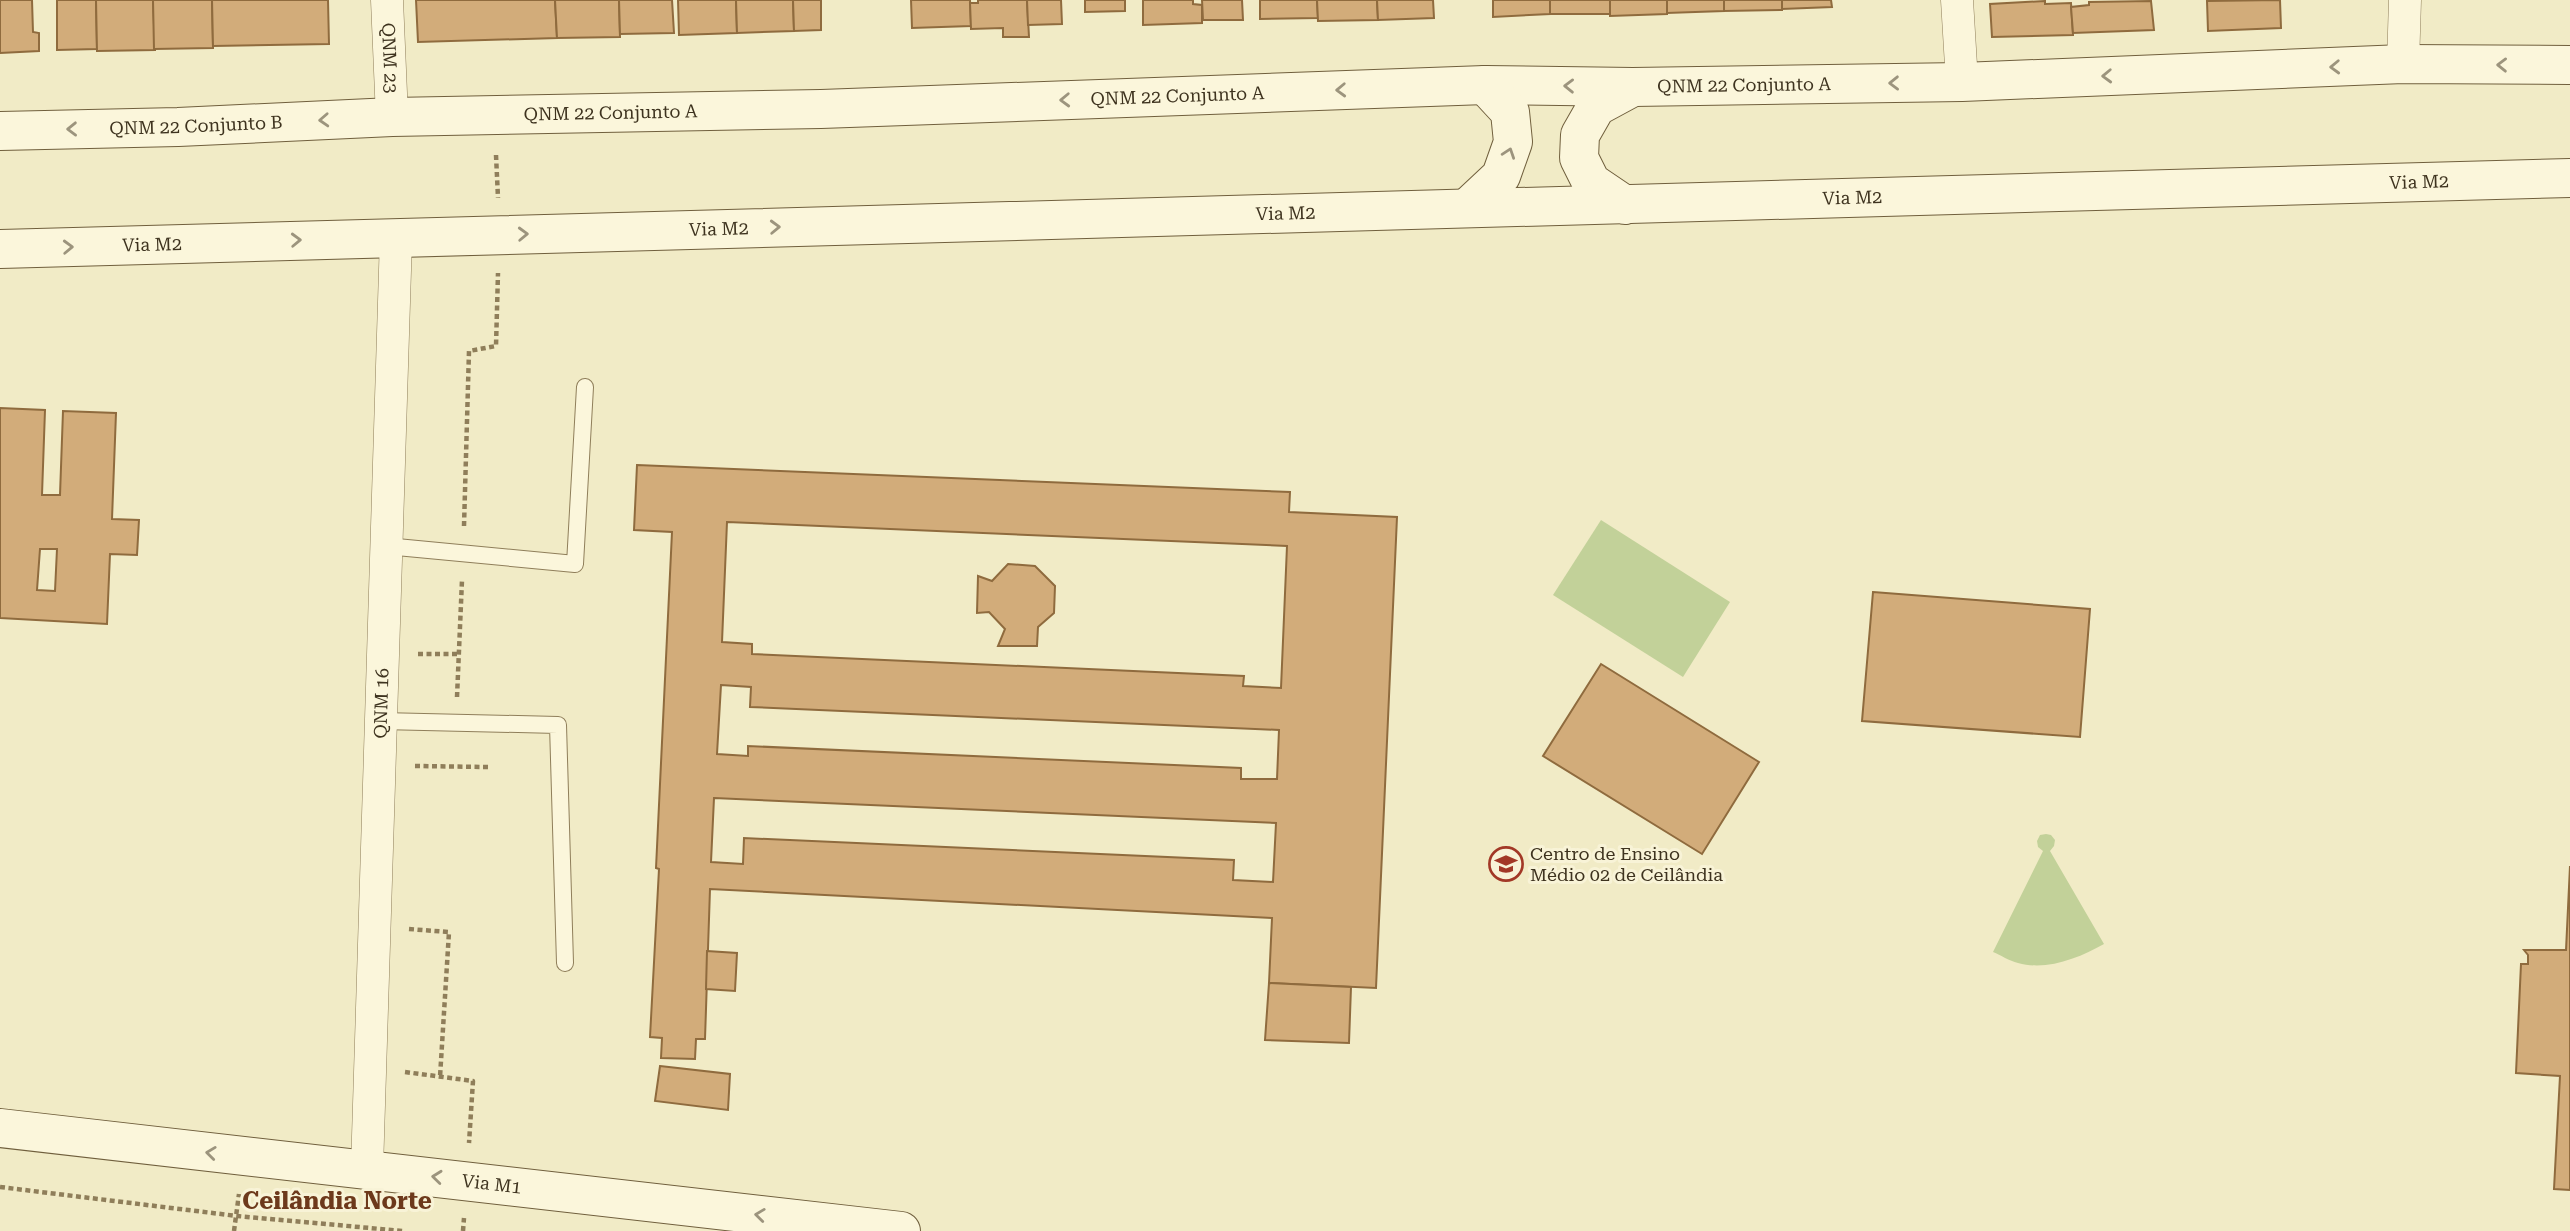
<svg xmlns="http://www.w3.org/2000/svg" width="2570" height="1231" font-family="'Roboto Serif',serif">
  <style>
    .green { fill: #c2d199 }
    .building { fill: #d2ac7a; stroke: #8f6b3e; stroke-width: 2; fill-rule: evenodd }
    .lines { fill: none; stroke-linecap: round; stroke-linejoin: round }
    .service-casing { stroke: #8f7e5a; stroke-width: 18 }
    .minor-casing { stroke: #8f7e5a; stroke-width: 33 }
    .secondary-casing { stroke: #705f3d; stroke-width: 40 }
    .path { stroke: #8f7e5a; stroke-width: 4.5; stroke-dasharray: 5 3.5; stroke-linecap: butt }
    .service { stroke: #fbf6db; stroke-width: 16 }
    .minor { stroke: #fbf6db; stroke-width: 32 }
    .secondary { stroke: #fbf6db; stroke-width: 38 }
    .oneway { stroke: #9c947d }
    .labels { text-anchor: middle; stroke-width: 6; stroke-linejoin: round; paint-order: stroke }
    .street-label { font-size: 18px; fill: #3e331f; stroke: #f8f3d7 }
    .poi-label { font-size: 18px; fill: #3e331f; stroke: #f8f3d7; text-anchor: start }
    .district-label { font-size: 24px; font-weight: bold; fill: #6d391b; stroke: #f8f3d7 }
  </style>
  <rect width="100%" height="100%" fill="#f1ebc6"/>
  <!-- green -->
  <g class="green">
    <polygon points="1601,520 1730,602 1683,677 1553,595"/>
    <path d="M2046,834L2051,835L2055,840L2054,846L2050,851L2104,944C2079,958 2047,971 2018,963C2009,961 2001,955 1993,952L2043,851L2038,847L2037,841L2040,835Z"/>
  </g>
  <!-- building -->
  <g class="building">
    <polygon points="0,0 32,0 33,32 39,33 39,51 0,53"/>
    <polygon points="57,0 96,0 97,49 57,50"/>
    <polygon points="96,0 153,0 155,50 97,51"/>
    <polygon points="153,0 212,0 213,48 154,49"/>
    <polygon points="212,0 328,0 329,44 213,46"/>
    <polygon points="416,0 555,0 557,38 418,42"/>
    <polygon points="555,0 619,0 620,37 557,38"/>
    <polygon points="619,0 672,0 674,33 620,34"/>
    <polygon points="678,0 736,0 737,33 679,35"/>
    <polygon points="736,0 793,0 794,31 737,33"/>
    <polygon points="793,0 821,0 821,30 794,31"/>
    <polygon points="911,0 970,0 971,26 912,28"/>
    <polygon points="978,0 1027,0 1029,37 1003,37 1003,28 971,29 970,3 978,3"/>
    <polygon points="1027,0 1061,0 1062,24 1028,25"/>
    <polygon points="1085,0 1125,0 1125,11 1085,12"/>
    <polygon points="1143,0 1193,0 1193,4 1202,5 1202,23 1143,25"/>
    <polygon points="1202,0 1242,0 1243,20 1203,20"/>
    <polygon points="1260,0 1317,0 1318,18 1260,19"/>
    <polygon points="1317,0 1377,0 1378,20 1318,21"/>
    <polygon points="1377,0 1433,0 1434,18 1378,20"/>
    <polygon points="1493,0 1550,0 1550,14 1493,17"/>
    <rect x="1550" y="0" width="60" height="14"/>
    <polygon points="1610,0 1667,0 1667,14 1610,16"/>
    <polygon points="1667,0 1724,0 1724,11 1667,13"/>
    <polygon points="1724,0 1782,0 1782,10 1724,11"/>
    <polygon points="1782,0 1831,0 1832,7 1782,9"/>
    <polygon points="2280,0 2281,28 2208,31 2207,1"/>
    <polygon points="2045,1 2045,4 2071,3 2073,35 1992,37 1990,4"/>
    <polygon points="2151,1 2154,30 2073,33 2071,7 2089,5 2089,2"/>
    <path d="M0,408L45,410L42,495H60L63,411L116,413L112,519L139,520L137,555L110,554L107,624L0,618ZM40,549H57L55,591L37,590Z"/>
    <path d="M637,465L1290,492L1289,512L1397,517L1376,988L1269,983L1272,918L710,889L705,1039H696L695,1059L661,1058L662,1038L650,1037L659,869L656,868L672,532L634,530ZM727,522L1287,546L1281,688L1243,686L1244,676L752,654V644L722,642ZM721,685L751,687L750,707L1279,730L1277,779H1241V768L748,746V756L717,754ZM714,798L1276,823L1273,882L1233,880L1234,860L744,838L743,864L711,862Z"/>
    <polygon points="1008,564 1035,566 1055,586 1054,613 1038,627 1037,646 998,646 1005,629 989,612 977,613 978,576 992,581"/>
    <polygon points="1873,592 2090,609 2080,737 1862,721"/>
    <polygon points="1601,664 1759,762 1702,854 1543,756"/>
    <polygon points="2570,866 2570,1190 2554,1189 2560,1076 2516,1073 2521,964 2528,964 2528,955 2524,950 2566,950"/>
    <polygon points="707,951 737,953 735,991 706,989"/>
    <polygon points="1269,983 1351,987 1349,1043 1265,1040"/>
    <polygon points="660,1066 730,1074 728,1110 655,1101"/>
  </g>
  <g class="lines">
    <!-- service casing -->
    <g class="service-casing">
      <g id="service">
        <polyline points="386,546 575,564 585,387"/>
        <polyline points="381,721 558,725 565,963"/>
      </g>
    </g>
    <!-- minor casing -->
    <g class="minor-casing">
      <g id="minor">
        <path id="s1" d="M387,0L392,117"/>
        <polyline points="1957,0 1962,82"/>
        <polyline points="2403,64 2405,0"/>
        <path id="s2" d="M367,1169L396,238"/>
      </g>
    </g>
    <!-- secondary casing -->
    <g class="secondary-casing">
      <g id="secondary">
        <path id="s3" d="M0,131L178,127L392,117L821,109L1485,85L1633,87L1962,82L2403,64L2570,65"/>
        <polyline points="1625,205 1591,182 1579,158 1580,135 1596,107 1633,87"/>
        <polyline points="1469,206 1501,176 1513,142 1510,112 1485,85"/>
        <path id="s4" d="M0,249L2570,178"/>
        <path id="s5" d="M0,1128L901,1231"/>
      </g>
    </g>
    <!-- path -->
    <g class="path">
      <polyline points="496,155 498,198"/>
      <polyline points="464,526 469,351 496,346 498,273"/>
      <polyline points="418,654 459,654"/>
      <polyline points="457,697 462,580"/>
      <polyline points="415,766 488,767"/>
      <polyline points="409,929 449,932 440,1077"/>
      <polyline points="405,1072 473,1081 469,1143"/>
      <polyline points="0,1187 237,1216 403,1231"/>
      <polyline points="234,1231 239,1194"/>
      <polyline points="463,1231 464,1218"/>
    </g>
    <!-- service -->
    <use href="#service" class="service"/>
    <!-- minor -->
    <use href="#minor" class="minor"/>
    <!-- secondary -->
    <use href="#secondary" class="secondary"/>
  </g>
  <!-- one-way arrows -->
  <defs><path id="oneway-chevron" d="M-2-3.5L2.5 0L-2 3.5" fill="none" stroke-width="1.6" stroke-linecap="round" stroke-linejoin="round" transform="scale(1.75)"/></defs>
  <g class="oneway">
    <use href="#oneway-chevron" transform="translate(2502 65) rotate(-179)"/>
    <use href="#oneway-chevron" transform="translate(2335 67) rotate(178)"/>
    <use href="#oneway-chevron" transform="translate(2107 76) rotate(178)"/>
    <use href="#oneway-chevron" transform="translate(1894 83) rotate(179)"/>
    <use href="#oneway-chevron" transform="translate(1569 86) rotate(-179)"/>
    <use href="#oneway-chevron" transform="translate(1341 90) rotate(178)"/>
    <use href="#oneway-chevron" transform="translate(1065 100) rotate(178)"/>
    <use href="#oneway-chevron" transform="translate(324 120) rotate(177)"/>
    <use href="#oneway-chevron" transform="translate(72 129) rotate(179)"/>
    <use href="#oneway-chevron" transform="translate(1509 153) rotate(-71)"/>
    <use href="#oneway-chevron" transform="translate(775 227) rotate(-2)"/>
    <use href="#oneway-chevron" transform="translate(523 234) rotate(-2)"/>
    <use href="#oneway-chevron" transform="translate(296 240) rotate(-2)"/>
    <use href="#oneway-chevron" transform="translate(68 247) rotate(-2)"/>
    <use href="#oneway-chevron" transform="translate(211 1153) rotate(-173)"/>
    <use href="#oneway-chevron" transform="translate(437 1177) rotate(-174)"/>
    <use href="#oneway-chevron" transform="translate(760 1215) rotate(-173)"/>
  </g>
  <!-- icons -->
  <defs>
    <g id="school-ring" transform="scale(1.75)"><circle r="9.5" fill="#f8f3d7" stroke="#a23826" stroke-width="1.5"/><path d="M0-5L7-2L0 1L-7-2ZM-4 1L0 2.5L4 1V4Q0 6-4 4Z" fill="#a23826"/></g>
  </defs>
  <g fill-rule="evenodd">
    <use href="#school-ring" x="1506" y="864"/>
  </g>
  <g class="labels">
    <!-- street labels -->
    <g class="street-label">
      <text dy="6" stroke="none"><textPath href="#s1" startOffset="58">QNM 23</textPath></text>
      <text dy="6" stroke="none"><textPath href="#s3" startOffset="1745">QNM 22 Conjunto A</textPath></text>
      <text dy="6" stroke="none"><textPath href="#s3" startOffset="1178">QNM 22 Conjunto A</textPath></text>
      <text dy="6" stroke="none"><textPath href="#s3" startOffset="611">QNM 22 Conjunto A</textPath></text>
      <text dy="6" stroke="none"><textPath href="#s3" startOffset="196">QNM 22 Conjunto B</textPath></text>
      <text dy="6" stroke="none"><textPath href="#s4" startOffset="2420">Via M2</textPath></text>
      <text dy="6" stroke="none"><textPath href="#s4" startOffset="1853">Via M2</textPath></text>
      <text dy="6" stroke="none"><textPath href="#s4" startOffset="1286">Via M2</textPath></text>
      <text dy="6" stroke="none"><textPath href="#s4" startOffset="719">Via M2</textPath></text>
      <text dy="6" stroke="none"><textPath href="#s4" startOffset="152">Via M2</textPath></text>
      <text dy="6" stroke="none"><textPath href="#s2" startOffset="466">QNM 16</textPath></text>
      <text dy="6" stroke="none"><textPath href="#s5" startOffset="495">Via M1</textPath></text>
    </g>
    <!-- poi labels -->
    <g class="poi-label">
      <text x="1530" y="860">Centro de Ensino<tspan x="1530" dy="21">Médio 02 de Ceilândia</tspan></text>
    </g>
    <!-- district labels -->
    <g class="district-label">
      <text x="337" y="1209">Ceilândia Norte</text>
    </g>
  </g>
</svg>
